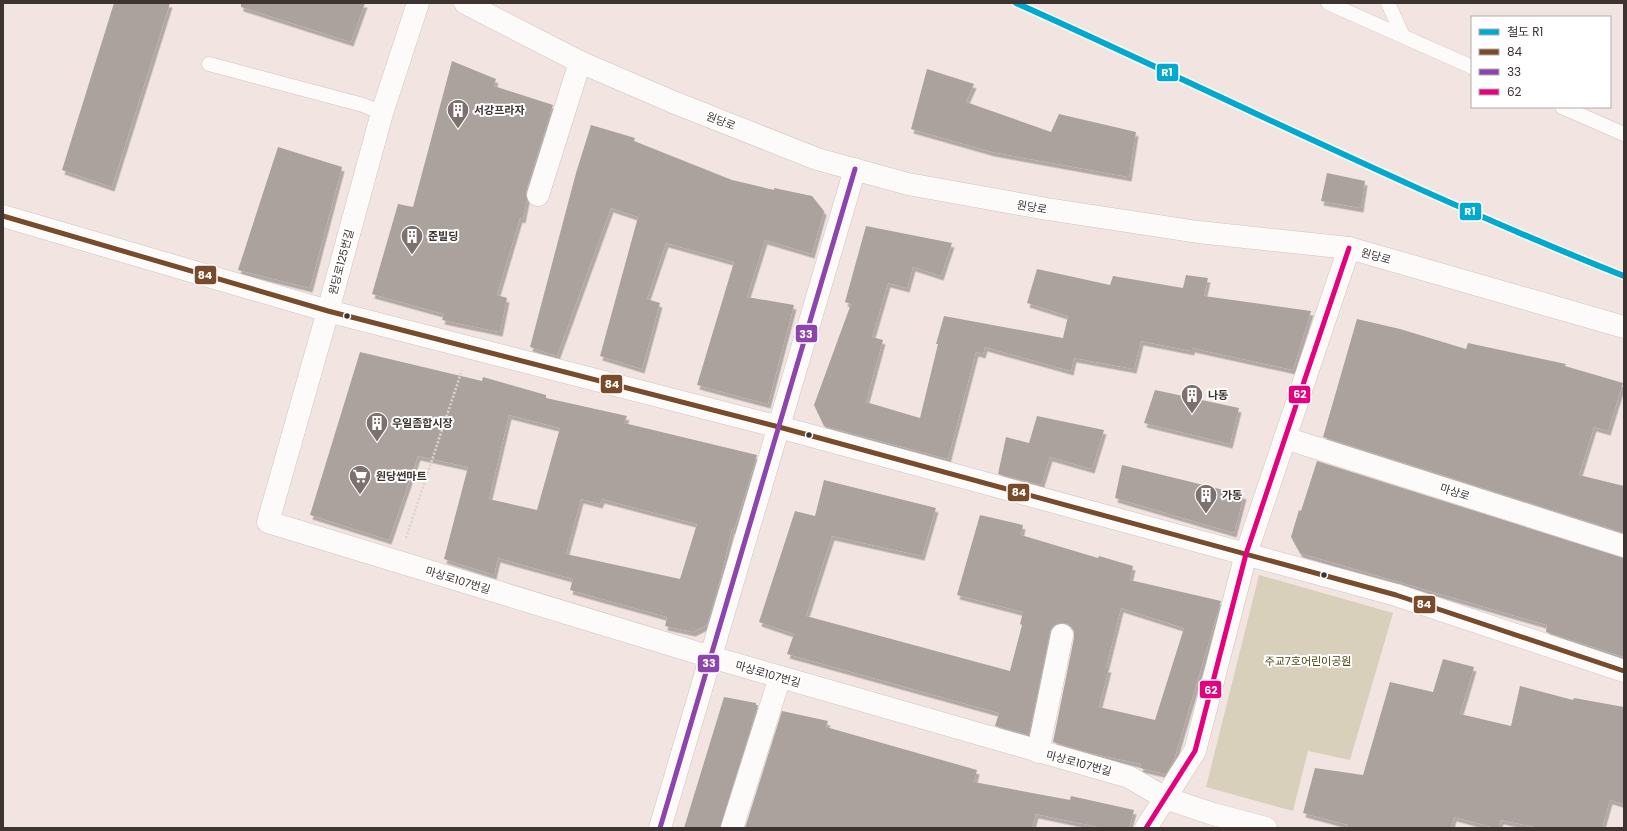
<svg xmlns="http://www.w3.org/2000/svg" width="1627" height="831" font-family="Poppins,'Noto Sans KR',sans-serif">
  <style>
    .green { fill: #d8d0bb }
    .building { fill: #aba29e; fill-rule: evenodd; filter: url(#shadow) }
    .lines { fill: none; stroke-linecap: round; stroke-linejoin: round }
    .service-casing { stroke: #cdc3bf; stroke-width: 15 }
    .minor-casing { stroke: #cdc3bf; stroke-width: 23 }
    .secondary-casing { stroke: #cdc3bf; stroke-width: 23 }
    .path { stroke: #d8d5d3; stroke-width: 2.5; stroke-dasharray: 2 2; stroke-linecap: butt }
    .service { stroke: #fdfbfa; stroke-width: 14 }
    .minor { stroke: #fdfbfa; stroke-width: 22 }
    .secondary { stroke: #fdfbfa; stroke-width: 22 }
    .bus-1-casing { stroke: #fff; stroke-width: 8 }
    .bus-2-casing { stroke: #fff; stroke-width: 8 }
    .bus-3-casing { stroke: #fff; stroke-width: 8 }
    .bus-1 { stroke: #7a4b2a; stroke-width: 5 }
    .bus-2 { stroke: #8e44ad; stroke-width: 5 }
    .bus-3 { stroke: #e5007d; stroke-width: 5 }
    .rail-1-casing { stroke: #fff; stroke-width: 9 }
    .rail-1 { stroke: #00a9ce; stroke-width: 6 }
    .bus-dot { fill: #3d3330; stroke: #fff; stroke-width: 1.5 }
    .labels { text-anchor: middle; stroke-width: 4; stroke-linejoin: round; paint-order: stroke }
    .poi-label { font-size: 11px; font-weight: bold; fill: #3d3330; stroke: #fff; text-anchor: start }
    .street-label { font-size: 11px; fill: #3d3330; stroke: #fff }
    .park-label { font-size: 11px; fill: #4e4711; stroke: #fff }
    .line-badge { stroke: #fff; stroke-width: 1.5 }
    .badge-label { font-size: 11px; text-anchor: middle; font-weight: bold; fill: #fff }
  </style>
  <defs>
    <filter id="shadow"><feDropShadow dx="2.5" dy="4.5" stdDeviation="0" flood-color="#0004"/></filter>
  </defs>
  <rect width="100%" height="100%" fill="#f2e5e1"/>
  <!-- green -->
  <polygon class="green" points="1259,575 1393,613 1350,760 1308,751 1293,811 1206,787"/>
  <!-- building -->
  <g class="building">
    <polygon points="114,3 170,3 112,187 62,170"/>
    <polygon points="241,3 365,3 351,42 241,7"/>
    <polygon points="452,61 496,79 494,86 553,105 526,191 527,199 523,219 520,218 497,295 507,298 500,332 442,320 444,314 372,294 398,204 413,207"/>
    <polygon points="927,69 974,84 966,102 1051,132 1059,114 1136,132 1129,177 992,152 911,129"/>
    <polygon points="591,125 635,138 634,141 732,180 774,190 774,188 812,196 824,211 812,254 765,240 747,297 794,305 768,404 697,385 734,262 666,243 647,299 660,303 642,369 600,356 638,217 611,208 557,356 530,347 576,173"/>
    <polygon points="278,147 342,167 310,288 238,270"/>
    <polygon points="1327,173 1365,181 1361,208 1321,201"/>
    <polygon points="866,226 952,243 941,276 913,267 907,288 888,283 872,337 883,340 866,402 920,418 938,344 936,344 944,316 1063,338 1068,316 1027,303 1037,269 1110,285 1113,276 1183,288 1186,275 1208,278 1204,296 1311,311 1293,370 1192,348 1192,351 1141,341 1134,369 1074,358 1071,371 985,347 983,354 976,352 948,459 824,426 814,405 851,304 845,302"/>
    <polygon points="1357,319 1400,329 1466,349 1468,343 1566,364 1565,366 1623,383 1608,431 1594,427 1579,475 1624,486 1624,533 1323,437"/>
    <path d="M360,352L482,381L483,377L546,395V398L627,416L624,423L757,455L734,530L732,529L720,580L707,625L693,632L665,626L667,617L570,590L573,579L498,558L494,575L444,559L468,467L418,456L389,540L310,515ZM509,415L560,428L537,510L489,499ZM581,499L600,504L602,499L697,524L680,579L566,554Z"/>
    <polygon points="1155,390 1239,408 1230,444 1144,423"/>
    <polygon points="1037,416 1104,430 1092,469 1050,457 1041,485 998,474 1006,437 1029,443"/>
    <polygon points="1317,461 1624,558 1624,657 1546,632 1547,625 1300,553 1291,537 1299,510 1301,511"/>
    <polygon points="1122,465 1244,495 1234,533 1115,498"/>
    <path d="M824,480L936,508L922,556L832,536L806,616L1010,671L1022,625L1020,624L1023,612L957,595L980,515L1023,525L1021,535L1098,558L1099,556L1133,566L1130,580L1221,601L1174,760L1166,774L1140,768L1141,764L1090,753L1053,742L1074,638V631L1070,625L1065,623H1058L1052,627L1050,632L1029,735L995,726L999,713L787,654L794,634L759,622L795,511L815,516ZM1121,608L1184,628L1155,720L1099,707L1109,668H1106Z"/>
    <polygon points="1443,659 1474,667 1460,714 1511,726 1520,686 1573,700 1574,698 1624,707 1624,804 1610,800 1602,828 1539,828 1501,820 1498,828 1495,828 1454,817 1451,828 1347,828 1348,825 1303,813 1315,768 1363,775 1390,682 1433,692"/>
    <polygon points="724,697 756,703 756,705 758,705 720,828 684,828"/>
    <polygon points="782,711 828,721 826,727 977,770 974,782 1070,800 1071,796 1134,810 1129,828 1103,828 1036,814 1032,828 745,828"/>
  </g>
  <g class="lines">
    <!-- service casing -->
    <g class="service-casing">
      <g id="service">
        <polyline points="1328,3 1472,67"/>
        <polyline points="1388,3 1403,36"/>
        <polyline points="209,64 363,105 382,113"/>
        <polyline points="1562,107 1624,134"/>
      </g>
    </g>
    <!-- minor casing -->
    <g class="minor-casing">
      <g id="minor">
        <polyline points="418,3 382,113 328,311 268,522 711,657 1129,777 1165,798 1213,814 1266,828"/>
        <polyline points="538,195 580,62"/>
        <polyline points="3,216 328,311 779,427 1396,595 1624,671"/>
        <polyline points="1285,438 1624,546"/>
        <polyline points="1038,752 1062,635"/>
        <polyline points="660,828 855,169"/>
        <polyline points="732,828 780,677"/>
        <polyline points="1146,828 1195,751 1246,554 1349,248"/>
      </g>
    </g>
    <!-- secondary casing -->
    <g class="secondary-casing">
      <polyline id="secondary" points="465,3 580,62 673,102 817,159 908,184 1047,209 1198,232 1349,248 1624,327"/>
    </g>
    <!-- path -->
    <polyline class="path" points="406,538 462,370"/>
    <!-- service -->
    <use href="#service" class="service"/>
    <!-- minor -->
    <use href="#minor" class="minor"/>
    <!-- secondary -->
    <use href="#secondary" class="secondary"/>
    <!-- bus-1 casing -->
    <g class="bus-1-casing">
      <polyline id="bus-1" points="3,216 328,311 779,427 1396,595 1624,671"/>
    </g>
    <!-- bus-2 casing -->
    <g class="bus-2-casing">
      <polyline id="bus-2" points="660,828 855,169"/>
    </g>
    <!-- bus-3 casing -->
    <g class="bus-3-casing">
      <polyline id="bus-3" points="1146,828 1195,751 1246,554 1349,248"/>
    </g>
    <!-- bus-1 -->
    <use href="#bus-1" class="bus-1"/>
    <!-- bus-2 -->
    <use href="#bus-2" class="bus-2"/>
    <!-- bus-3 -->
    <use href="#bus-3" class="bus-3"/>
    <!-- rail-1 casing -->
    <g class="rail-1-casing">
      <path id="rail-1" d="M1016,3C1219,94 1417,194 1624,276"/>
    </g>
    <!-- rail-1 -->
    <use href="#rail-1" class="rail-1"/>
  </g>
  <!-- icons -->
  <defs>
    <g id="building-pin" transform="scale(1.15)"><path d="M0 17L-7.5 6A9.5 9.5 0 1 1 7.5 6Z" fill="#7c716e" stroke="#fff"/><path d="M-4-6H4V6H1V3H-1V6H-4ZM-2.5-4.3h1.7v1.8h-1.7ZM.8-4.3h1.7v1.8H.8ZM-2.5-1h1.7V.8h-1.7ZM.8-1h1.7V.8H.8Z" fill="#fff"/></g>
    <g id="supermarket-pin" transform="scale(1.15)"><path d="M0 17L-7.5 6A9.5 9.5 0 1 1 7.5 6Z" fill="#7c716e" stroke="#fff"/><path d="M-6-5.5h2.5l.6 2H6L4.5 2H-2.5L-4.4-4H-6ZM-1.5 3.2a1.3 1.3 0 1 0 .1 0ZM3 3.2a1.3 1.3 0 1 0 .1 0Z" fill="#fff"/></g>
  </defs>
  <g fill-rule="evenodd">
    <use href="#building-pin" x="458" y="110"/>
    <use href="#building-pin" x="412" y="236"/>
    <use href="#building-pin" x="1192" y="395"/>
    <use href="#building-pin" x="377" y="423"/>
    <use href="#supermarket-pin" x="360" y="476"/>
    <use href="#building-pin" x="1206" y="495"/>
  </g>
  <!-- markers -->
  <g class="bus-dot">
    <circle cx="347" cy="316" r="3.5"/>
    <circle cx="809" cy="435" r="3.5"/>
    <circle cx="1324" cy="575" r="3.5"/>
  </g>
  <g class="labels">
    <!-- poi labels -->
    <g class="poi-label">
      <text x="474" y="114">서강프라자</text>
      <text x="428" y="240">준빌딩</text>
      <text x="1208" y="399">나동</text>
      <text x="392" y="427">우일좀합시장</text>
      <text x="376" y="480">원당썬마트</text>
      <text x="1222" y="499">가동</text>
    </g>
    <!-- street labels -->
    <g class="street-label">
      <text transform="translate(721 121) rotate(21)" y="4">원당로</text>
      <text transform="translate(1032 207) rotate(10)" y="4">원당로</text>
      <text transform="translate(1376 256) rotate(16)" y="4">원당로</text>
      <text transform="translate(341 262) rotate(-75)" y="4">원당로125번길</text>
      <text transform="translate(1455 492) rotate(18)" y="4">마상로</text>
      <text transform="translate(458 580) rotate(17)" y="4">마상로107번길</text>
      <text transform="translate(768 674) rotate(16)" y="4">마상로107번길</text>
      <text transform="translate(1079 763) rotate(15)" y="4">마상로107번길</text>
    </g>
    <!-- park labels -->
    <g class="park-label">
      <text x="1308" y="665">주교7호어린이공원</text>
    </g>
  </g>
  <g class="line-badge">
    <rect x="1156" y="63" width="23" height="19" rx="4" fill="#00a9ce"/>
    <rect x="1459" y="202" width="23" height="19" rx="4" fill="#00a9ce"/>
    <rect x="194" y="265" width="23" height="20" rx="4" fill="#7a4b2a"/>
    <rect x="795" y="324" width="23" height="19" rx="4" fill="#8e44ad"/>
    <rect x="600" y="374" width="23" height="20" rx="4" fill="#7a4b2a"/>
    <rect x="1288" y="385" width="23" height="19" rx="4" fill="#e5007d"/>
    <rect x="1007" y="483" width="23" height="19" rx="4" fill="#7a4b2a"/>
    <rect x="1413" y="595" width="23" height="19" rx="4" fill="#7a4b2a"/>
    <rect x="697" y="654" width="23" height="19" rx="4" fill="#8e44ad"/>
    <rect x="1199" y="680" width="23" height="19" rx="4" fill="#e5007d"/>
  </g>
  <g class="badge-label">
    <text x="1167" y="76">R1</text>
    <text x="1470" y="215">R1</text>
    <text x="205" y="279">84</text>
    <text x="806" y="338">33</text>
    <text x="612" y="388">84</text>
    <text x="1300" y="398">62</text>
    <text x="1019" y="496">84</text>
    <text x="1424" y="608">84</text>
    <text x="709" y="667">33</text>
    <text x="1211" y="694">62</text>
  </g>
  <!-- border -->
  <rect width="1627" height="831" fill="none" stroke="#3d3330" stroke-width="8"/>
  <!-- legend -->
  <rect x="1471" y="16" width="140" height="92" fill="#ffffff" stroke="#b1adac"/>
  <rect x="1479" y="29" width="20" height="6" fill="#00a9ce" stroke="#b1adac"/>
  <text x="1507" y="36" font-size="12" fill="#3d3330">철도 R1</text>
  <rect x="1479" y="49" width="20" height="6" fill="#7a4b2a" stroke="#b1adac"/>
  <text x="1507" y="56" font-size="12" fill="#3d3330">84</text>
  <rect x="1479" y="69" width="20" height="6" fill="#8e44ad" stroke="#b1adac"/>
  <text x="1507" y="76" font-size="12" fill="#3d3330">33</text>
  <rect x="1479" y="89" width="20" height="6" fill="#e5007d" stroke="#b1adac"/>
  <text x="1507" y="96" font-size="12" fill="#3d3330">62</text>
</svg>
